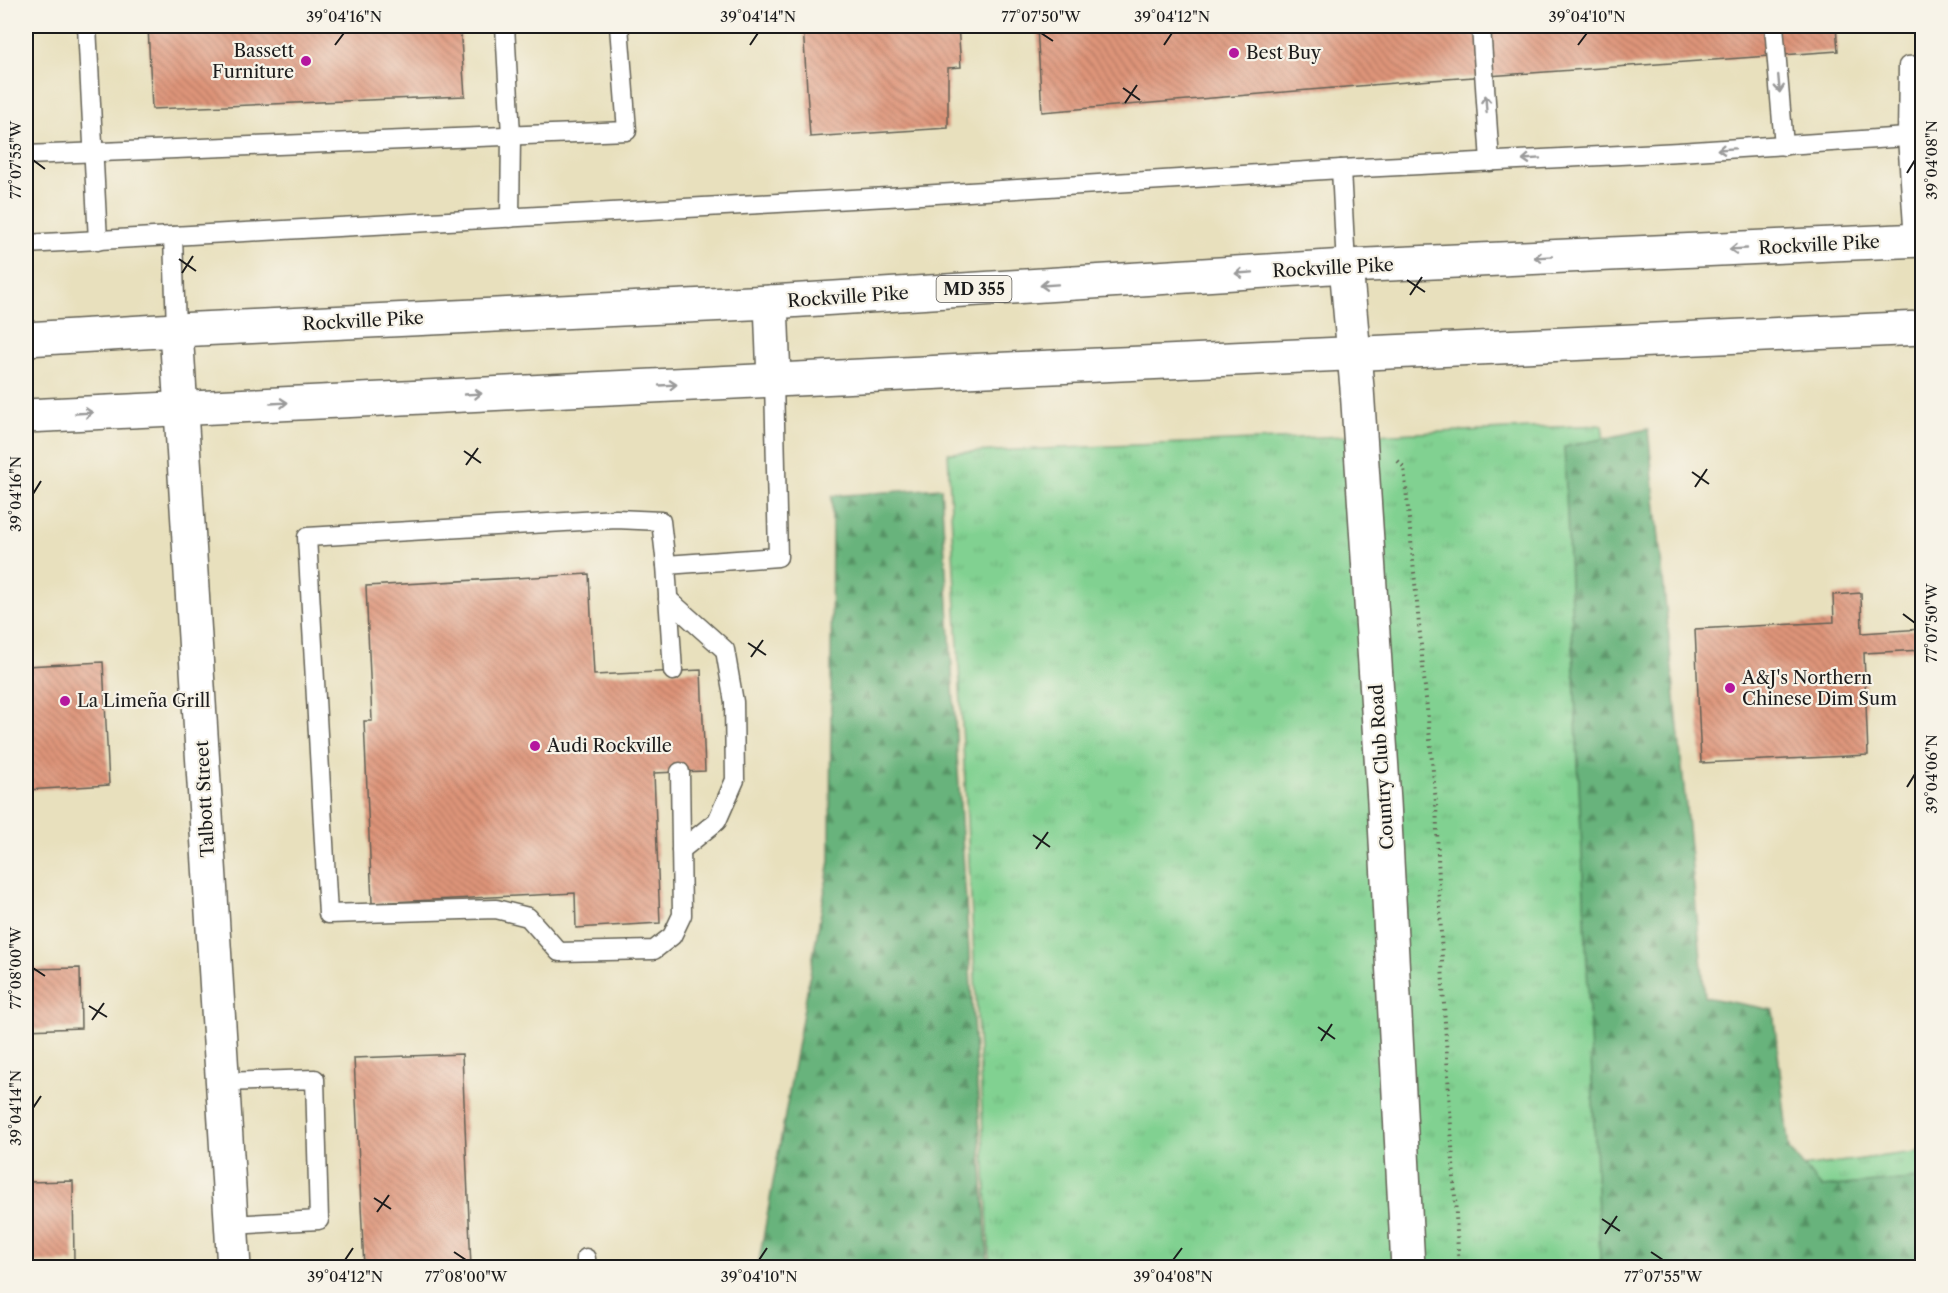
<svg xmlns="http://www.w3.org/2000/svg" width="1948" height="1293" font-family="'Libre Caslon Text',serif">
  <style>
    .grass { fill: url(#grass-tufts); stroke: #4e7656; stroke-width: 1.5 }
    .forest { fill: url(#forest-firs); stroke: #42684c; stroke-width: 1.5 }
    .building { fill: url(#building-back-hatch) }
    .lines { fill: none; stroke-linecap: round; stroke-linejoin: round }
    .lane-casing { stroke: #636154; stroke-width: 21 }
    .street-casing { stroke: #636154; stroke-width: 36 }
    .primary-casing { stroke: #636154; stroke-width: 36 }
    .path { stroke: #636154; stroke-width: 4; stroke-dasharray: 1.5 4.5; stroke-linecap: butt }
    .lane { stroke: #fff; stroke-width: 18 }
    .street { stroke: #fff; stroke-width: 33 }
    .primary { stroke: #fff; stroke-width: 33 }
    .oneway { stroke: #999 }
    .ticks { fill: none; stroke: #1c1c1c; stroke-width: 2 }
    .poi-dot { fill: #b5179e; stroke: #f7f3e8; stroke-width: 2 }
    .labels { text-anchor: middle; stroke-width: 4.5; stroke-linejoin: round; paint-order: stroke }
    .shield { fill: #f7f3e8; stroke: #5e5c59; stroke-width: 1.5 }
    .shield-label { font-size: 16px; font-weight: bold; fill: #1c1c1c }
    .poi-label { font-size: 18px; fill: #1c1c1c; stroke: #f7f3e8; text-anchor: start }
    .street-label { font-size: 18px; fill: #1c1c1c; stroke: #f7f3e8 }
    .neatline { fill: none; stroke: #1c1c1c; stroke-width: 2 }
    .ticks-label { font-size: 15px; text-anchor: middle; fill: #1c1c1c }
  </style>
  <defs>
    <pattern id="grass-tufts" width="24" height="20" patternUnits="userSpaceOnUse" patternTransform="scale(1.5)"><rect width="24" height="20" fill="#81d191"/><path d="M3 7l-1-3M5 7V3M7 7l1-3M15 17l-1-3M17 17v-4M19 17l1-3" fill="none" stroke="#6fb37c"/></pattern>
    <pattern id="forest-firs" width="22" height="20" patternUnits="userSpaceOnUse" patternTransform="scale(1.5)"><rect width="22" height="20" fill="#68b37b"/><path d="M5 1l3.5 6h-7zM16 11l3.5 6h-7z" fill="#559164"/></pattern>
    <pattern id="building-back-hatch" width="6" height="6" patternUnits="userSpaceOnUse" patternTransform="scale(1.5)"><rect width="6" height="6" fill="#de9479"/><path d="M-1 5l2 2M0 0l6 6M5-1l2 2" fill="none" stroke="#b37862"/></pattern>
  </defs>
  <rect width="100%" height="100%" fill="#f7f3e8"/>
  <filter id="ink" filterUnits="userSpaceOnUse"><feTurbulence type="fractalNoise" baseFrequency=".0167" numOctaves="2"/><feDisplacementMap in="SourceGraphic" scale="12" xChannelSelector="R" yChannelSelector="G"/><feConvolveMatrix kernelMatrix="1 2 1 2 8 2 1 2 1" color-interpolation-filters="sRGB"/></filter>
  <filter id="wash" filterUnits="userSpaceOnUse"><feTurbulence type="fractalNoise" baseFrequency=".008" numOctaves="4" result="noise"/><feDisplacementMap in="SourceGraphic" scale="24" xChannelSelector="R" yChannelSelector="G"/><feGaussianBlur stdDeviation="1.35" result="paint"/><feColorMatrix in="noise" values="0 0 0 0 0 0 0 0 0 0 0 0 0 0 0 0 0 1.4 0 .05"/><feComposite in="paint" operator="in"/></filter>
  <g filter="url(#wash)">
    <rect width="100%" height="100%" fill="#e8e0bd"/>
    <!-- grass -->
    <polygon class="grass" points="1602,425 1681,1023 1725,1177 1922,1151 1922,1267 990,1267 948,453"/>
    <!-- forest -->
    <g class="forest">
      <polygon points="1648,429 1705,997 1773,1010 1789,1149 1821,1187 1922,1178 1922,1267 1604,1268 1600,1259 1564,447"/>
      <polygon points="941,488 988,1267 758,1267 830,861 832,496"/>
    </g>
    <g id="blocks">
      <!-- building -->
      <g class="building">
        <polygon points="148,26 460,26 465,96 152,109"/>
        <polygon points="803,26 958,26 961,67 948,68 948,128 810,137"/>
        <polygon points="1037,26 1836,26 1838,51 1432,80 1042,112"/>
        <polygon points="589,574 594,675 701,670 705,771 654,773 660,923 576,928 575,893 372,903 364,721 372,721 366,586"/>
        <polygon points="1861,593 1862,633 1922,629 1922,650 1864,653 1868,755 1701,763 1695,629 1834,622 1833,595"/>
        <polygon points="103,662 109,785 26,790 26,666"/>
        <polygon points="80,968 81,1028 26,1030 26,969"/>
        <polygon points="462,1054 471,1268 364,1268 354,1058"/>
        <polygon points="73,1181 74,1262 26,1263 26,1182"/>
      </g>
    </g>
  </g>
  <g filter="url(#ink)">
    <use href="#blocks" fill-opacity="0" stroke="#636154" stroke-width="1.5"/>
    <g class="lines">
      <!-- lane casing -->
      <g class="lane-casing">
        <g id="lane">
          <polyline points="87,26 98,241"/>
          <polyline points="505,26 511,135 510,218"/>
          <polyline points="1481,26 1490,162"/>
          <polyline points="1774,26 1784,146"/>
          <polyline points="26,155 627,131 619,26"/>
          <polyline points="1341,169 1346,266"/>
          <polyline points="173,236 176,330"/>
          <polyline points="1914,241 1907,137 1908,66 1922,65"/>
          <polyline points="26,244 888,197 1341,169 1679,152 1922,136"/>
          <polyline points="666,565 661,521 616,519 307,537 328,914 496,909 528,917 559,952 654,950 672,936 682,915 680,772"/>
          <polyline points="668,599 725,650 734,702 735,780 717,821 681,850"/>
          <polyline points="673,671 666,565 778,557 774,380"/>
          <polyline points="222,1082 315,1079 319,1220 231,1225"/>
          <polyline points="586,1258 586,1268"/>
        </g>
      </g>
      <!-- street casing -->
      <g class="street-casing">
        <g id="street">
          <polyline points="1346,266 1357,388 1384,802 1408,1268"/>
          <polyline points="176,330 234,1268"/>
        </g>
      </g>
      <!-- primary casing -->
      <g class="primary-casing">
        <g id="primary">
          <polyline points="771,302 774,380"/>
          <polyline points="26,339 176,330 771,302 1346,266 1922,240"/>
          <polyline points="26,416 965,371 1922,328"/>
        </g>
      </g>
      <!-- path -->
      <polyline class="path" points="1398,461 1404,467 1436,803 1443,987 1459,1268"/>
      <!-- lane -->
      <use href="#lane" class="lane"/>
      <!-- street -->
      <use href="#street" class="street"/>
      <!-- primary -->
      <use href="#primary" class="primary"/>
    </g>
    <!-- one-way arrows -->
    <defs><path id="oneway-shaft" d="M-6 0H5M1.5-3L5.5 0L1.5 3" fill="none" stroke-width="1.6" stroke-linecap="round" stroke-linejoin="round" transform="scale(1.5)"/></defs>
    <g class="oneway">
      <use href="#oneway-shaft" transform="translate(1779 84) rotate(85)"/>
      <use href="#oneway-shaft" transform="translate(1486 104) rotate(-94)"/>
      <use href="#oneway-shaft" transform="translate(1726 149) rotate(176)"/>
      <use href="#oneway-shaft" transform="translate(1531 159) rotate(176)"/>
      <use href="#oneway-shaft" transform="translate(1738 249) rotate(177)"/>
      <use href="#oneway-shaft" transform="translate(1543 257) rotate(177)"/>
      <use href="#oneway-shaft" transform="translate(1244 273) rotate(176)"/>
      <use href="#oneway-shaft" transform="translate(1049 285) rotate(176)"/>
      <use href="#oneway-shaft" transform="translate(668 385) rotate(-3)"/>
      <use href="#oneway-shaft" transform="translate(473 394) rotate(-3)"/>
      <use href="#oneway-shaft" transform="translate(279 403) rotate(-3)"/>
      <use href="#oneway-shaft" transform="translate(84 413) rotate(-3)"/>
    </g>
  </g>
  <!-- ticks -->
  <path class="ticks" d="M1041,33L1053,41M335,45L344,33M750,45L758,33M1164,45L1172,33M1578,45L1587,33M1123,88L1140,100M1125,103L1137,85M33,160L45,169M1907,173L1915,160M179,259L196,271M182,273L193,256M1407,280L1425,292M1410,295L1422,277M464,451L481,463M466,465L478,448M1692,472L1709,484M1695,487L1707,469M33,494L41,481M1903,614L1915,623M748,643L766,655M751,657L763,640M1907,787L1915,774M1033,835L1050,847M1036,849L1048,832M33,968L45,976M89,1006L107,1017M92,1020L104,1003M1318,1027L1335,1039M1321,1041L1332,1024M33,1108L41,1096M374,1198L391,1209M377,1212L389,1195M1602,1219L1620,1231M1605,1234L1617,1216M454,1252L466,1260M1651,1252L1663,1260M345,1260L353,1248M759,1260L767,1248M1173,1260L1182,1248"/>
  <!-- markers -->
  <g class="poi-dot">
    <circle cx="1234" cy="53" r="6"/>
    <circle cx="306" cy="61" r="6"/>
    <circle cx="1730" cy="688" r="6"/>
    <circle cx="65" cy="701" r="6"/>
    <circle cx="535" cy="746" r="6"/>
  </g>
  <g class="labels">
    <!-- shield labels -->
    <rect class="shield" x="936.5" y="276" width="75" height="26" rx="4.5"/>
    <g class="shield-label">
      <text x="974" y="295">MD 355</text>
    </g>
    <!-- poi labels -->
    <g class="poi-label">
      <text x="294" y="57" text-anchor="end">Bassett<tspan x="294" dy="21">Furniture</tspan></text>
      <text x="1246" y="59">Best Buy</text>
      <text x="1742" y="684">A&amp;J's Northern<tspan x="1742" dy="21">Chinese Dim Sum</tspan></text>
      <text x="77" y="707">La Limeña Grill</text>
      <text x="547" y="752">Audi Rockville</text>
    </g>
    <!-- street labels -->
    <g class="street-label">
      <text transform="translate(1819 245) rotate(-3)" y="6">Rockville Pike</text>
      <text transform="translate(1333 268) rotate(-3)" y="6">Rockville Pike</text>
      <text transform="translate(848 297) rotate(-4)" y="6">Rockville Pike</text>
      <text transform="translate(363 321) rotate(-3)" y="6">Rockville Pike</text>
      <text transform="translate(1382 767) rotate(-94)" y="6">Country Club Road</text>
      <text transform="translate(205 799) rotate(-93)" y="6">Talbott Street</text>
    </g>
  </g>
  <!-- margin -->
  <rect width="1948" height="1293" fill="none" stroke="#f7f3e8" stroke-width="66"/>
  <rect x="33" y="33" width="1882" height="1227" class="neatline"/>
  <g class="ticks-label">
    <text x="344" y="22">39°04'16"N</text>
    <text x="758" y="22">39°04'14"N</text>
    <text x="1041" y="22">77°07'50"W</text>
    <text x="1172" y="22">39°04'12"N</text>
    <text x="1587" y="22">39°04'10"N</text>
    <text transform="translate(1932 160) rotate(-90)" y="5">39°04'08"N</text>
    <text transform="translate(16 160) rotate(-90)" y="5">77°07'55"W</text>
    <text transform="translate(16 494) rotate(-90)" y="5">39°04'16"N</text>
    <text transform="translate(1932 623) rotate(-90)" y="5">77°07'50"W</text>
    <text transform="translate(1932 774) rotate(-90)" y="5">39°04'06"N</text>
    <text transform="translate(16 968) rotate(-90)" y="5">77°08'00"W</text>
    <text transform="translate(16 1108) rotate(-90)" y="5">39°04'14"N</text>
    <text x="345" y="1282">39°04'12"N</text>
    <text x="466" y="1282">77°08'00"W</text>
    <text x="759" y="1282">39°04'10"N</text>
    <text x="1173" y="1282">39°04'08"N</text>
    <text x="1663" y="1282">77°07'55"W</text>
  </g>
</svg>
